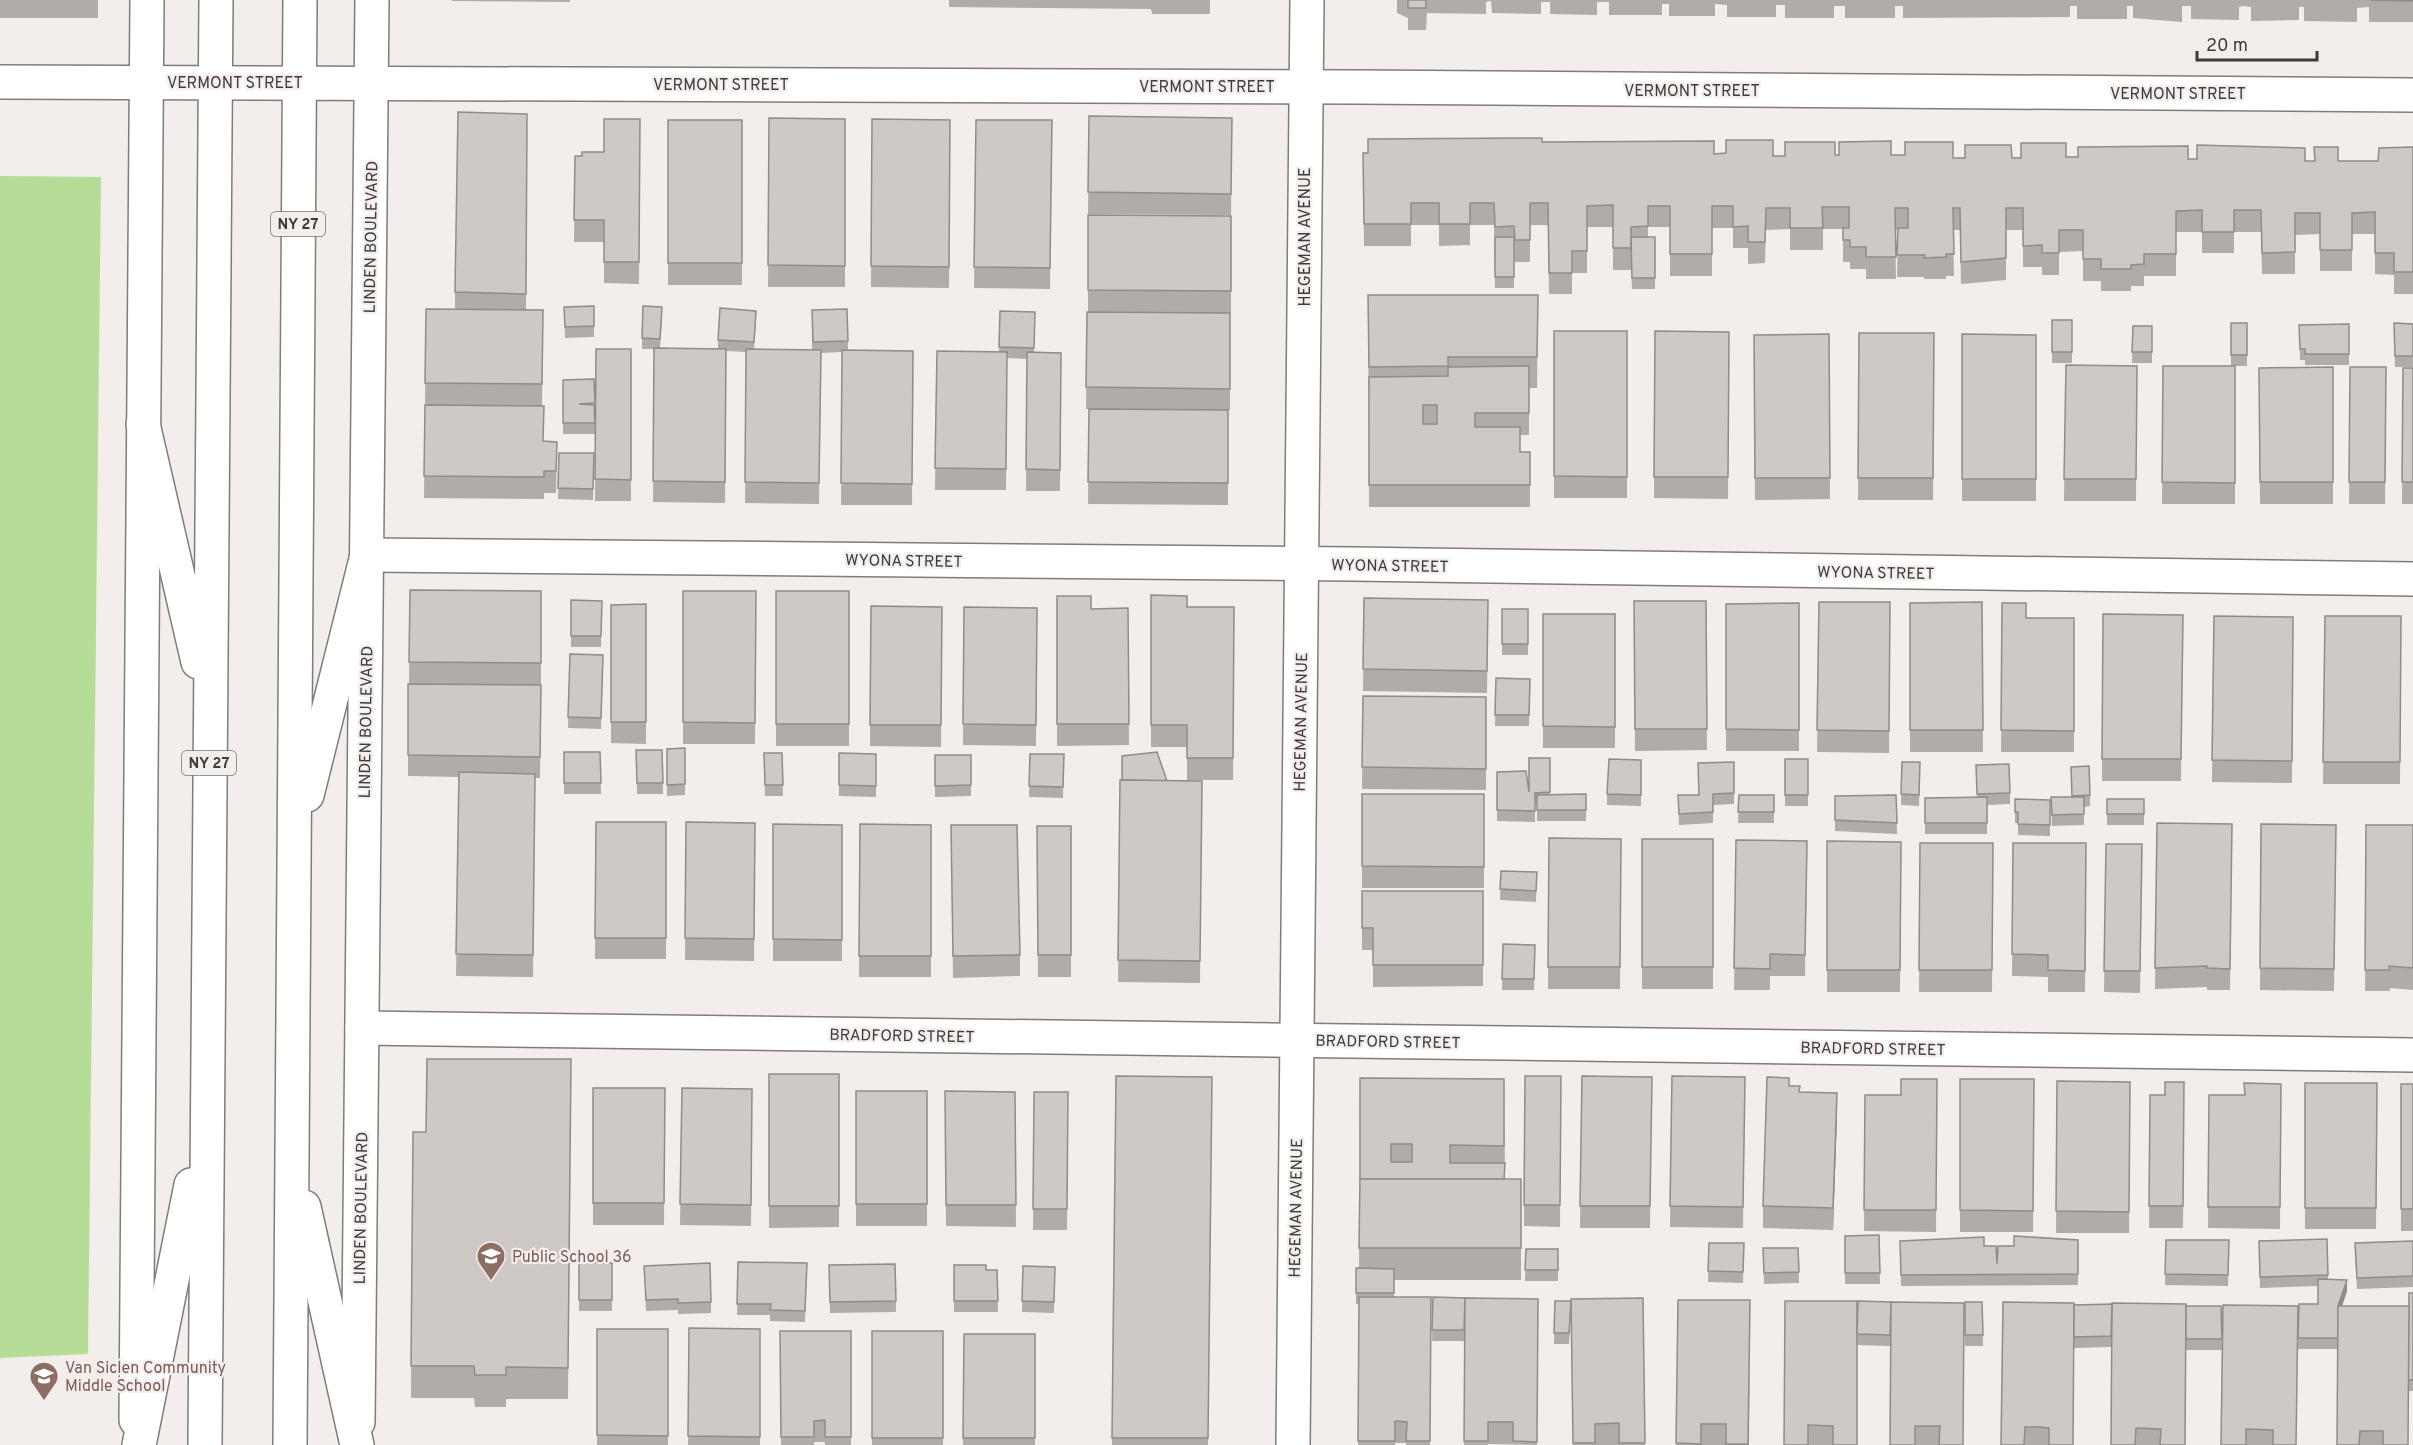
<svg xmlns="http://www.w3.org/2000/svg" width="2413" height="1445" font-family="Overpass,sans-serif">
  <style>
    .green { fill: #b6dd98 }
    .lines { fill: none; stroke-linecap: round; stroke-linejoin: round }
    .minor-casing { stroke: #817c7a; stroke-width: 36 }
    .tertiary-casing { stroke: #817c7a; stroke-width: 36 }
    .trunk-casing { stroke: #817c7a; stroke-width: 36 }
    .minor { stroke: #fff; stroke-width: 33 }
    .tertiary { stroke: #fff; stroke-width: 33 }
    .trunk { stroke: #fff; stroke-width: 33 }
    .wall { fill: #b1acaa }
    .shaded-wall { fill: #908c8b }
    .building { fill: #cec8c6; stroke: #908c8b; stroke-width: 1.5; fill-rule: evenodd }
    .labels { text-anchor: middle; stroke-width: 4.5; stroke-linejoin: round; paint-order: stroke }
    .shield { fill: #f3edeb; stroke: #747170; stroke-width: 1.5 }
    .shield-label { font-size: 15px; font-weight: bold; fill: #3e3c3b }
    .street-label { font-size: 16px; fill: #3e3c3b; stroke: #f3edeb }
    .education-label { font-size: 16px; fill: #785e54; stroke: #f3edeb; text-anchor: start }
  </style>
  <rect width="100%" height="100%" fill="#f3edeb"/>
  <!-- green -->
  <polygon class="green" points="0,176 101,177 88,1354 0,1358"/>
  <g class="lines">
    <!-- minor casing -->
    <g class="minor-casing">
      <g id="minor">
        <polyline points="0,82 1356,87 2413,95"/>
        <polyline points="367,555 1353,564 2413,579"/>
        <polyline points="362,1028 2413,1055"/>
        <polyline points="1293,1445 1307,0"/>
      </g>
    </g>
    <!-- tertiary casing -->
    <g class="tertiary-casing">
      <g id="tertiary">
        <polyline points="136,1420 147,0"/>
        <polyline points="358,1422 372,0"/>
      </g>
    </g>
    <!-- trunk casing -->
    <g class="trunk-casing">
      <g id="trunk">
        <polyline points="143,424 198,662"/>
        <polyline points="307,795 367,555"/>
        <polyline points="304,1207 357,1445"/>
        <polyline points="139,1445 191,1185"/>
        <polyline points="205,1445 216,0"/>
        <polyline points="290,1445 300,0"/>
      </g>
    </g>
    <!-- minor -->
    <use href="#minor" class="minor"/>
    <!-- tertiary -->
    <use href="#tertiary" class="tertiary"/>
    <!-- trunk -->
    <use href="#trunk" class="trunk"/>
  </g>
  <!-- wall -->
  <g class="wall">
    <rect x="0" y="0" width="98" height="18"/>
    <polygon points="452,0 570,0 570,2 452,1"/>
    <polygon points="949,0 1210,0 1210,14 1152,14 1151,9 949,7"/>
    <polygon points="1365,0 2413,0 2413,22 2369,22 2369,7 2357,8 2357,22 2304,21 2304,7 2299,7 2299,20 2251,21 2251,7 2243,6 2239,7 2239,20 2191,19 2191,6 2182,6 2182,22 2133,18 2133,6 2127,6 2127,19 2077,19 2077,6 2070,6 2070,17 1903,18 1903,6 1895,6 1895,18 1845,18 1845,6 1834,6 1834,18 1785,18 1785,5 1776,5 1776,17 1727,17 1727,5 1715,4 1715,16 1669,16 1669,4 1662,4 1662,15 1609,15 1609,2 1597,2 1597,15 1550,14 1550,2 1541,2 1541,14 1492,13 1491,1 1486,2 1486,14 1427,13 1426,30 1408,30 1408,18 1397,13 1397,0"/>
    <polygon points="527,114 526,310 543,310 542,406 425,405 426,309 455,310 455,292"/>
    <polygon points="1089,116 1232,118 1231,215 1088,214"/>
    <polygon points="769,118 845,119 845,287 768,287"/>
    <polygon points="640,119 639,284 604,283 604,242 574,242 575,156 582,156 604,152"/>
    <polygon points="872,119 950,120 949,288 871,287"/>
    <rect x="668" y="120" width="74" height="165"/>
    <polygon points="976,120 1052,120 1050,289 974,288"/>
    <polygon points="1542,142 1714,154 1773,156 1891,155 1953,158 2066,157 2305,161 2378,161 2413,147 2413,294 2394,294 2394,275 2375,274 2375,234 2352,234 2352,271 2320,271 2320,234 2295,235 2295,274 2262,274 2261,232 2234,232 2234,253 2202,253 2202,232 2176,232 2176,276 2144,276 2144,286 2131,286 2131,291 2101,291 2101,281 2083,281 2083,251 2059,252 2059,275 2042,275 2042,267 2023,267 2023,230 2006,230 2006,280 1961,284 1960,230 1953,230 1954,276 1946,276 1946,279 1924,279 1924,277 1897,277 1898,230 1895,230 1896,279 1866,279 1866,269 1850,269 1850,262 1843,262 1843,229 1823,229 1823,250 1790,250 1790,229 1766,230 1765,263 1748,264 1748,248 1733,248 1733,228 1712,228 1712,276 1670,276 1670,227 1648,227 1648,237 1655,237 1655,289 1632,289 1631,261 1631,270 1613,270 1613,227 1587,227 1587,273 1572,273 1572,294 1549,294 1548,225 1530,225 1530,262 1515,262 1514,249 1514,288 1495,288 1494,225 1470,225 1470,245 1439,246 1439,225 1411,225 1411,246 1364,246 1363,153"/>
    <polygon points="1088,215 1231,216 1231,313 1088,312"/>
    <polygon points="1368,295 1538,295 1537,388 1529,388 1529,435 1520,435 1520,452 1530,452 1530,507 1369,507"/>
    <polygon points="594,306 594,337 565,338 564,307"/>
    <polygon points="847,309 848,350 913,351 912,505 841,505 842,352 821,353 819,504 745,503 746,352 726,351 725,503 653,502 654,349 642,349 642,338 662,318 660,348 718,349 718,340 756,322 754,349 812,350 812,310"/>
    <polygon points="1000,311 1035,312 1034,352 1061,353 1060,491 1026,491 1027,359 1007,358 1006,490 935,490 937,351 999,352"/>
    <polygon points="1087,312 1230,313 1230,410 1228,410 1228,505 1088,504 1089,409 1183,410 1086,409"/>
    <rect x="2052" y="320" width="20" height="43"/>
    <rect x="2231" y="323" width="16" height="43"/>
    <polygon points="2394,323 2413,324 2413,367 2395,367"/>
    <polygon points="2349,324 2349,365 2305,365 2305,360 2300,360 2299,325"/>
    <polygon points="2133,326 2152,326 2152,363 2132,363"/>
    <rect x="1554" y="331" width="73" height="167"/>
    <polygon points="1655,331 1729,332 1728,499 1654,498"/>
    <polygon points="1859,333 1934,333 1933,500 1858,500"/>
    <polygon points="1829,334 1830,499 1755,500 1754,335"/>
    <polygon points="1962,334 2036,335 2036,501 1962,501"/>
    <polygon points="596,349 631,349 631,501 595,501"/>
    <polygon points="2066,365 2137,366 2136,501 2064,501"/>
    <polygon points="2163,366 2235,366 2235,504 2162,504"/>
    <polygon points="2333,367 2333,504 2260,504 2259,368"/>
    <polygon points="2350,367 2386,367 2385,504 2349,504"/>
    <polygon points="2403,368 2413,368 2413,504 2402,504"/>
    <polygon points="563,380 595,403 595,434 563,434"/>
    <polygon points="425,405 543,441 557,442 556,493 544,493 544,499 424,498"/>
    <polygon points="559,453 594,453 593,500 558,499"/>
    <polygon points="410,590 541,591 541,685 409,684"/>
    <polygon points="683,591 756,591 755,744 683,744"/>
    <rect x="776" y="591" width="73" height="155"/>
    <polygon points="1151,595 1187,607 1234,607 1233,780 1187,780 1187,747 1151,747"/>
    <polygon points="1057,596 1091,609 1128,608 1129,745 1057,746"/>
    <polygon points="1364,598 1488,622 1487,693 1363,691"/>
    <polygon points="571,600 602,601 601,647 571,647"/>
    <polygon points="1634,601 1706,601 1707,750 1635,751"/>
    <polygon points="1819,602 1890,602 1889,753 1817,752"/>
    <polygon points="1982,602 1983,752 1910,752 1910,603"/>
    <polygon points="1799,603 1799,751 1726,751 1726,604"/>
    <polygon points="2002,603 2026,618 2074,618 2074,752 2001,752"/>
    <polygon points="646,604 646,744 611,743 611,605"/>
    <polygon points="871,606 942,607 941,747 870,746"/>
    <polygon points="964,607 1037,608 1036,746 963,745"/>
    <rect x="1502" y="609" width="26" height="46"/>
    <rect x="1543" y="614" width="72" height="134"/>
    <polygon points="2183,615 2181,781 2102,781 2102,759"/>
    <polygon points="2214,616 2293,617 2292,783 2212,782"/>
    <polygon points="2325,616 2401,616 2400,784 2323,784"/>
    <polygon points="570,654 603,655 601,729 568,728"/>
    <polygon points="1496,678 1530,679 1529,726 1495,726"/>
    <polygon points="408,684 541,685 540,778 535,778 533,977 456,976 459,777 408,776"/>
    <polygon points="1363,696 1486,697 1486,790 1362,789"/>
    <polygon points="685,748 685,795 667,796 667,749"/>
    <polygon points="636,750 662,750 663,794 637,794"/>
    <polygon points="564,752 600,752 601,794 564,794"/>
    <polygon points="764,753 782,753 783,796 765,796"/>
    <polygon points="839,753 876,754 876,797 839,796"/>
    <polygon points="1030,754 1064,754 1063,798 1029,797"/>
    <polygon points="935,755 971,755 971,796 935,797"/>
    <polygon points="1550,758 1550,794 1586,794 1586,821 1537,821 1537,804 1535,804 1535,822 1497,821 1497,772 1529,792"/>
    <rect x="1785" y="759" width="23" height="47"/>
    <polygon points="1641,760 1641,806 1607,805 1607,794"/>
    <polygon points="1734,762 1734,804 1713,805 1713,823 1679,825 1678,795 1698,795"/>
    <polygon points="1902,762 1920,762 1919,806 1901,805"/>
    <polygon points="1976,765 2010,793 2010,804 1987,805 1987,834 1925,834 1925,798 1977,797"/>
    <polygon points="2071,767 2090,795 2090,806 2084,807 2084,825 2052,826 2051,797 2072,797"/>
    <polygon points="1120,780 1202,781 1200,983 1118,982"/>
    <rect x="1362" y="794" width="122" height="94"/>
    <polygon points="1739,795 1774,795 1774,823 1738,823"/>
    <polygon points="1896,795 1897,834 1835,831 1835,796"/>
    <polygon points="2015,799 2050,800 2050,836 2018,835 2018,823 2015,823"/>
    <rect x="2107" y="799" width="37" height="26"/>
    <polygon points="596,822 666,822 666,959 595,959"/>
    <polygon points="686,822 755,823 754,961 685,960"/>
    <polygon points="2157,823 2232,824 2230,990 2207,990 2207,987 2155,989"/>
    <polygon points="773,824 842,825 842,961 773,961"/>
    <polygon points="860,824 931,825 931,977 859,977"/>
    <polygon points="2261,824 2336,825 2334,991 2260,990"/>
    <polygon points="2366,825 2413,825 2413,990 2390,988 2390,991 2365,991"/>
    <polygon points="1037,826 1071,955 1071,977 1038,977"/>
    <polygon points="1549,838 1621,839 1620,989 1548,989"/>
    <rect x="1642" y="839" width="71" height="150"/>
    <polygon points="1736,840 1807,841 1805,976 1770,976 1770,990 1734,990"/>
    <polygon points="1827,841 1901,842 1900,992 1827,992"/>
    <polygon points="1920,843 1993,843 1992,992 1919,992"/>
    <polygon points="2013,843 2086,843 2085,992 2048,992 2048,977 2012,976"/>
    <polygon points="2106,844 2142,844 2140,993 2104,992"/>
    <polygon points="951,847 1020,955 1020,976 953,978"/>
    <polygon points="1501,871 1537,872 1536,902 1500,900"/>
    <polygon points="1362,891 1483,891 1483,986 1373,987 1373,950 1362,950"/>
    <polygon points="1503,944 1535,945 1534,990 1502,990"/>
    <polygon points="571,1059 568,1399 506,1399 506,1407 475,1407 474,1398 411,1398 413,1132 426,1132"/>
    <polygon points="769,1074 839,1074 839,1227 769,1228"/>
    <polygon points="1116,1076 1212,1077 1208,1445 1112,1445"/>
    <polygon points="1525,1076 1561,1076 1560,1227 1524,1226"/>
    <polygon points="1582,1076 1652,1077 1650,1228 1580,1228"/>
    <polygon points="1672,1076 1745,1077 1743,1228 1670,1227"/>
    <polygon points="1360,1078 1504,1079 1505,1179 1521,1179 1521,1280 1394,1280 1394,1297 1431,1297 1430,1445 1406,1445 1406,1443 1395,1443 1395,1445 1358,1445 1359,1304 1356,1304 1356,1293 1359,1268"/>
    <polygon points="1937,1079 1936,1232 1864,1231 1865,1095 1901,1095"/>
    <polygon points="1960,1079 2034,1079 2033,1232 1960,1232"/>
    <polygon points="2057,1081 2130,1082 2129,1233 2056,1233"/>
    <polygon points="2184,1082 2183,1228 2149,1228 2150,1095 2165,1095"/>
    <polygon points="2305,1083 2377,1083 2376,1229 2305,1229"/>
    <polygon points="2281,1084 2280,1229 2208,1228 2209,1095 2244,1095"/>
    <rect x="2401" y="1084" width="12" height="147"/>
    <polygon points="1789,1086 1837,1115 1833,1230 1763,1228 1763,1206"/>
    <polygon points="593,1088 665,1088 664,1225 593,1225"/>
    <polygon points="682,1088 752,1089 751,1226 680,1225"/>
    <rect x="856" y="1091" width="71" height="135"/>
    <polygon points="945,1091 1015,1092 1016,1227 946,1226"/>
    <polygon points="1034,1092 1068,1092 1067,1230 1033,1230"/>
    <polygon points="1879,1235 1880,1284 1845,1284 1845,1236"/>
    <polygon points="2327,1239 2328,1279 2347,1291 2342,1306 2409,1306 2413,1293 2413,1391 2408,1391 2408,1445 2337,1445 2338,1349 2298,1349 2299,1304 2318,1304 2318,1286 2260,1288 2259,1241"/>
    <polygon points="2078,1240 2078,1285 1901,1286 1900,1241 1984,1246 1997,1264 2014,1246"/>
    <polygon points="2166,1240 2229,1240 2228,1286 2165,1285"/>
    <polygon points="2413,1241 2413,1287 2357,1289 2355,1254"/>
    <polygon points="1709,1243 1744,1243 1743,1283 1708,1282"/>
    <polygon points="1763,1248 1798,1248 1799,1283 1764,1284"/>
    <polygon points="1526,1249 1558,1249 1558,1281 1525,1281"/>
    <polygon points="579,1262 612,1263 612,1311 579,1311"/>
    <polygon points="738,1262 807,1263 805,1322 770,1321 770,1315 737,1315"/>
    <polygon points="895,1264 896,1312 830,1313 829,1265"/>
    <polygon points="954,1265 986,1270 997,1270 998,1312 954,1312"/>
    <polygon points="644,1266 711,1302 711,1313 678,1314 678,1310 646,1311"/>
    <polygon points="1023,1266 1055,1267 1054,1313 1022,1312"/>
    <polygon points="1433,1297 1538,1299 1537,1445 1488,1444 1488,1445 1464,1445 1465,1312 1464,1341 1432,1341"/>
    <polygon points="1643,1298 1645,1445 1573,1445 1571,1299"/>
    <polygon points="1678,1300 1750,1300 1749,1445 1676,1445"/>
    <polygon points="1555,1301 1571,1312 1569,1344 1554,1344"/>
    <polygon points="1857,1301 1891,1302 1890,1346 1857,1345 1857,1445 1784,1445"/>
    <polygon points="1891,1302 1963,1445 1890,1445"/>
    <polygon points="1965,1302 1982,1302 1983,1346 1965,1346"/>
    <polygon points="2112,1304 2111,1347 2074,1348 2073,1445 2001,1445 2074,1305"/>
    <polygon points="2223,1305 2296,1445 2221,1445"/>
    <polygon points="2186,1306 2221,1306 2222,1350 2186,1350 2186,1335 2185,1445 2111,1445"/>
    <polygon points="689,1328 760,1329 760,1445 688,1445"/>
    <rect x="597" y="1329" width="71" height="116"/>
    <polygon points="780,1331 851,1331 851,1445 825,1445 825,1442 814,1442 814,1445 781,1445"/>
    <rect x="872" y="1331" width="71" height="114"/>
    <polygon points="964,1334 1035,1334 1035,1445 963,1445"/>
  </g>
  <!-- shaded-wall -->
  <g class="shaded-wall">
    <polygon points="1837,1093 1837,1115 1833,1230 1833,1208"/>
    <polygon points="2347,1280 2347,1291 2338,1318 2338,1307"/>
  </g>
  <!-- building -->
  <g class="building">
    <rect x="1408" y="0" width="18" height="8"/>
    <polygon points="2369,0 2413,0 2413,1"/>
    <polygon points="458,112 527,114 526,294 455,292"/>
    <polygon points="1089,116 1232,118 1231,194 1088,192"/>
    <polygon points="769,118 845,119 845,266 768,265"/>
    <polygon points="604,119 640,119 639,262 604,262 604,220 574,220 575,156 582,156 582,152 604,152"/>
    <polygon points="872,119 950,120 949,267 871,266"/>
    <rect x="668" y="120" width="74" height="143"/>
    <polygon points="976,120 1052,120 1050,268 974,267"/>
    <polygon points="1542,138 1542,142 1714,141 1714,154 1726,153 1726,140 1773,140 1773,156 1785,156 1785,142 1835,142 1835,155 1839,155 1839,142 1891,141 1891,155 1905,155 1905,142 1953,142 1953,158 1965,158 1965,145 2011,145 2012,158 2021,158 2021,143 2066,143 2066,157 2078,157 2078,147 2188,146 2188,159 2197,159 2197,145 2305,148 2305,161 2315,161 2314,147 2338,147 2338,161 2378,161 2379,148 2413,147 2413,272 2394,272 2394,253 2375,253 2375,212 2352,213 2352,250 2320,250 2320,213 2295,213 2295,252 2262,253 2261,210 2234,210 2234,232 2202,232 2202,210 2176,211 2176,254 2144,254 2144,264 2131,265 2131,269 2101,269 2101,259 2083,259 2083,230 2059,230 2059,253 2042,253 2042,245 2023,246 2023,208 2006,208 2006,258 1961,262 1960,208 1953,208 1954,254 1946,254 1946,257 1924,258 1925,255 1897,255 1898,228 1908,228 1908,208 1895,208 1896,257 1866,257 1866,247 1850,247 1850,240 1843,240 1843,228 1849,228 1849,207 1822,207 1823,228 1790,228 1790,208 1766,208 1765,242 1748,242 1748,226 1733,227 1733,206 1712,206 1712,254 1670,254 1670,206 1648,206 1648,226 1631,227 1631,248 1613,248 1613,205 1587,206 1587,251 1572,251 1572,273 1549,273 1548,203 1530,203 1530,240 1515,240 1514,226 1495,227 1494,203 1470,203 1470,224 1439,224 1439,203 1411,203 1411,224 1364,224 1363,153 1368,153 1368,139"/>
    <polygon points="1088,215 1231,216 1231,291 1088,290"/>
    <rect x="1495" y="237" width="19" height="40"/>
    <polygon points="1631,237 1655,237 1655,278 1632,278"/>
    <polygon points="1368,295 1538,295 1537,357 1448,357 1448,366 1369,367"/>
    <polygon points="594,306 594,326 565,327 564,307"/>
    <polygon points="643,306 662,307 660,339 642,338"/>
    <polygon points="720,308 756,311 754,342 718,340"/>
    <polygon points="426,309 543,310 542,384 425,383"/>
    <polygon points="847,309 848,341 813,342 812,310"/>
    <polygon points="1000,311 1035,312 1034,348 999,347"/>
    <polygon points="1087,312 1230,313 1230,389 1086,387"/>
    <rect x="2052" y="320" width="20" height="32"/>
    <rect x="2231" y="323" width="16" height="32"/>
    <polygon points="2394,323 2413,324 2413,356 2395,356"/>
    <polygon points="2349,324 2349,354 2305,354 2305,349 2300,349 2299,325"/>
    <polygon points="2133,326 2152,326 2152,352 2132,352"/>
    <polygon points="1554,331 1627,331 1627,477 1554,476"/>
    <polygon points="1655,331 1729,332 1728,477 1654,477"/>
    <polygon points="1859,333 1934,333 1933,478 1858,478"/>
    <polygon points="1829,334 1830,478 1755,478 1754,335"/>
    <polygon points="1962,334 2036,335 2036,479 1962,479"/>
    <polygon points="654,348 726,349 725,482 653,481"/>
    <polygon points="596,349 631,349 631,480 595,479"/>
    <polygon points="746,349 821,350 819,483 745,482"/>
    <polygon points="842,350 913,351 912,484 841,483"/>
    <polygon points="937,351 1007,352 1006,469 935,468"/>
    <polygon points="1027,352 1061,353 1060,470 1026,469"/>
    <polygon points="2066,365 2137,366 2136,479 2064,479"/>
    <path d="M1529,366V413H1475V427H1520V452H1530V485H1369V377L1448,376V367ZM1423,405H1437V424H1423Z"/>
    <polygon points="2163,366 2235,366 2235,483 2162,482"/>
    <polygon points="2333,367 2333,482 2260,482 2259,368"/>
    <polygon points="2350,367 2386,367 2385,482 2349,482"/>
    <polygon points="2403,368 2413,368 2413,482 2402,482"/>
    <polygon points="594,379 595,403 579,404 594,405 595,423 563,423 563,380"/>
    <polygon points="425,405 544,406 543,441 557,442 556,471 544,471 544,477 424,476"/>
    <polygon points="1089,409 1228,410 1228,483 1088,482"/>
    <polygon points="559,453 594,453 593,489 558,488"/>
    <polygon points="410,590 541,591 541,663 409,662"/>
    <polygon points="683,591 756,591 755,723 683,722"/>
    <rect x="776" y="591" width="73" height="133"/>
    <polygon points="1151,595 1187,596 1187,607 1234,607 1233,758 1187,758 1187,725 1151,725"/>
    <polygon points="1057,596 1091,596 1091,609 1128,608 1129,724 1057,724"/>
    <polygon points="1364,598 1488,600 1487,671 1363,669"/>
    <polygon points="571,600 602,601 601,636 571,636"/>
    <polygon points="1634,601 1706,601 1707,729 1635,729"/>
    <polygon points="1819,602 1890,602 1889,731 1817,730"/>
    <polygon points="1982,602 1983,730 1910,730 1910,603"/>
    <polygon points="1799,603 1799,730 1726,729 1726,604"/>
    <polygon points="2002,603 2026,603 2026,618 2074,618 2074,731 2001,730"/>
    <polygon points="646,604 646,722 611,722 611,605"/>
    <polygon points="871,606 942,607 941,725 870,725"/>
    <polygon points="964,607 1037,608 1036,725 963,724"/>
    <rect x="1502" y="609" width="26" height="35"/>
    <polygon points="1543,614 1615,614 1615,727 1543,726"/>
    <polygon points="2103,614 2183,615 2181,759 2102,759"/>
    <polygon points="2214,616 2293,617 2292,761 2212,760"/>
    <polygon points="2325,616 2401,616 2400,762 2323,762"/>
    <polygon points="570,654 603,655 601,718 568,717"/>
    <polygon points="1496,678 1530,679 1529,715 1495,715"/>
    <polygon points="408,684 541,685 540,757 408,755"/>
    <polygon points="1363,696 1486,697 1486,769 1362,767"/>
    <polygon points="685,748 685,784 667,785 667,749"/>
    <polygon points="636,750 662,750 663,783 637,783"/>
    <polygon points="564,752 600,752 601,783 564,783"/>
    <polygon points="1157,752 1167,781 1122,780 1122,756"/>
    <polygon points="764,753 782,753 783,785 765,785"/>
    <polygon points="839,753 876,754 876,786 839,785"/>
    <polygon points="1030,754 1064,754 1063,787 1029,786"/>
    <polygon points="935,755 971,755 971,785 935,786"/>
    <polygon points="1529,758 1550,758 1550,792 1535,793 1535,811 1497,810 1497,772 1526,771 1529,792"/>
    <polygon points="1609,759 1641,760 1641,795 1607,794"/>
    <rect x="1785" y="759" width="23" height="36"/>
    <polygon points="1734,762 1734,793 1713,794 1713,812 1679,814 1678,795 1699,795 1698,763"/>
    <polygon points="1902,762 1920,762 1919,795 1901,794"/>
    <polygon points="2009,764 2010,793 1977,794 1976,765"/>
    <polygon points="2089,766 2090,795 2072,796 2071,767"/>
    <polygon points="459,772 535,774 533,955 456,954"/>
    <polygon points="1120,780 1202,781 1200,961 1118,960"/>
    <polygon points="1362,794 1484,794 1484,867 1362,866"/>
    <polygon points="1586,794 1586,810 1537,810 1537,795"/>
    <polygon points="1739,795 1774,795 1774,812 1738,812"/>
    <polygon points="1896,795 1897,823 1835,820 1835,796"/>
    <polygon points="1987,797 1987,823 1925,823 1925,798"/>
    <polygon points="2051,797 2084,797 2084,814 2052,815"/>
    <polygon points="2015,799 2050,800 2050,825 2018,824 2018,812 2015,812"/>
    <rect x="2107" y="799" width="37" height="15"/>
    <polygon points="596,822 666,822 666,938 595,938"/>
    <polygon points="686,822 755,823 754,939 685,938"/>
    <polygon points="2157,823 2232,824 2230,969 2207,968 2207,966 2155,968"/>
    <polygon points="773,824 842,825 842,940 773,939"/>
    <polygon points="860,824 931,825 931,956 859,956"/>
    <polygon points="2261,824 2336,825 2334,969 2260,968"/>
    <polygon points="951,825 1017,825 1020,955 953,956"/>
    <polygon points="2366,825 2413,825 2413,968 2389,966 2390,970 2365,970"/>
    <polygon points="1037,826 1071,826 1071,955 1038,955"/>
    <polygon points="1549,838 1621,839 1620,967 1548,967"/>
    <rect x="1642" y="839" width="71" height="128"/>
    <polygon points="1736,840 1807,841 1805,955 1770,954 1770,969 1734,968"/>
    <polygon points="1827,841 1901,842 1900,970 1827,970"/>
    <polygon points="1920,843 1993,843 1992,970 1919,970"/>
    <polygon points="2013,843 2086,843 2085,971 2048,970 2048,955 2012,954"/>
    <polygon points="2106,844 2142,844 2140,971 2104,971"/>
    <polygon points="1501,871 1537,872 1536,891 1500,889"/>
    <polygon points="1362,891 1483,891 1483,965 1373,965 1373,928 1362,928"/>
    <polygon points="1503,944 1535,945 1534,979 1502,979"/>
    <polygon points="427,1059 571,1059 568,1368 506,1367 506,1375 475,1375 474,1366 411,1366 413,1132 426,1132"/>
    <rect x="769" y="1074" width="70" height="132"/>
    <polygon points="1116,1076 1212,1077 1208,1438 1112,1438"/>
    <polygon points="1525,1076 1561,1076 1560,1205 1524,1205"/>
    <polygon points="1582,1076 1652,1077 1650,1206 1580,1206"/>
    <polygon points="1672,1076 1745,1077 1743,1207 1670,1206"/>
    <polygon points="1767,1077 1789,1078 1789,1086 1800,1086 1799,1092 1837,1093 1833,1208 1763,1206"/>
    <path d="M1360,1078L1504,1079V1146L1450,1145V1163H1505L1504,1179H1360ZM1391,1144H1412V1162H1391Z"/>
    <polygon points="1901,1079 1937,1079 1936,1210 1864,1210 1865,1095 1901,1095"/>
    <polygon points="1960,1079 2034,1079 2033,1211 1960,1210"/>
    <polygon points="2057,1081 2130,1082 2129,1212 2056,1211"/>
    <polygon points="2165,1082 2184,1082 2183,1206 2149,1206 2150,1095 2165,1095"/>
    <polygon points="2244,1083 2281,1084 2280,1207 2208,1207 2209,1095 2245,1095"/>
    <polygon points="2305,1083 2377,1083 2376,1208 2305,1208"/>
    <rect x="2401" y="1084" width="12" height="125"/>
    <polygon points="593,1088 665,1088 664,1203 593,1203"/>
    <polygon points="682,1088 752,1089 751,1205 680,1204"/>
    <rect x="856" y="1091" width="71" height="113"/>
    <polygon points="945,1091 1015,1092 1016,1205 946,1205"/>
    <polygon points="1034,1092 1068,1092 1067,1209 1033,1209"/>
    <polygon points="1360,1179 1521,1179 1521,1248 1359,1248"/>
    <polygon points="1879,1235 1880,1273 1845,1273 1845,1236"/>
    <polygon points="2014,1236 2078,1240 2078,1274 1901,1275 1900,1241 1984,1237 1984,1246 1996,1246 1997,1264 1998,1246 2014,1246"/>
    <polygon points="2327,1239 2328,1275 2260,1277 2259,1241"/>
    <polygon points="2166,1240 2229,1240 2228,1275 2165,1274"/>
    <polygon points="2413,1241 2413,1276 2357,1278 2355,1243"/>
    <polygon points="1709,1243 1744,1243 1743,1272 1708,1271"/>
    <polygon points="1763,1248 1798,1248 1799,1272 1764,1273"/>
    <polygon points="1526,1249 1558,1249 1558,1270 1525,1270"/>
    <polygon points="579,1262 612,1263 612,1300 579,1300"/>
    <polygon points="738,1262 807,1263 805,1311 770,1310 771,1304 737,1304"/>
    <polygon points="710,1263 711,1302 678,1303 678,1299 646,1300 644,1266"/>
    <polygon points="895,1264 896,1301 830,1302 829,1265"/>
    <polygon points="954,1265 986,1265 986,1270 997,1270 998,1301 954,1301"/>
    <polygon points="1023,1266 1055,1267 1054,1302 1022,1301"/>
    <polygon points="1356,1268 1394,1269 1394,1293 1356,1293"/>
    <polygon points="2318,1279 2347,1280 2338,1306 2338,1338 2298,1338 2299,1304 2318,1304"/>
    <polygon points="2409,1293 2413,1293 2413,1380 2408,1380"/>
    <polygon points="1359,1297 1431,1297 1430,1441 1406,1441 1407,1422 1395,1421 1395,1441 1358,1441"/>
    <polygon points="1433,1297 1465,1298 1464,1330 1432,1330"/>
    <polygon points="1465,1298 1538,1299 1537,1442 1513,1441 1513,1422 1488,1422 1488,1441 1464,1441"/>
    <polygon points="1643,1298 1645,1443 1619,1443 1619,1423 1595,1424 1595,1443 1573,1443 1571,1299"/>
    <polygon points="1678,1300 1750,1300 1748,1444 1726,1444 1726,1424 1701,1424 1701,1444 1676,1443"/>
    <polygon points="1555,1301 1571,1301 1569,1333 1554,1333"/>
    <polygon points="1785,1301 1857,1301 1857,1445 1833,1445 1833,1426 1808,1425 1808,1445 1784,1445"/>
    <polygon points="1858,1301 1891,1302 1890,1335 1857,1334"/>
    <polygon points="1891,1302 1964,1303 1963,1445 1939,1445 1940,1426 1915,1426 1915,1445 1890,1445"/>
    <polygon points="1965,1302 1982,1302 1983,1335 1965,1335"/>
    <polygon points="2003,1302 2074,1303 2073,1445 2049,1445 2049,1428 2039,1427 2025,1427 2024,1445 2001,1445"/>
    <polygon points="2112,1303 2186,1304 2185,1445 2160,1445 2161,1429 2136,1428 2135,1445 2111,1445"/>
    <polygon points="2112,1304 2111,1336 2074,1337 2074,1305"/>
    <polygon points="2223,1305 2298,1306 2296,1445 2273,1445 2273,1430 2246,1429 2246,1445 2221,1445"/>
    <polygon points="2186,1306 2221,1306 2222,1339 2186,1339"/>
    <polygon points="2338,1306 2409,1306 2408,1445 2383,1445 2383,1431 2360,1431 2359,1445 2337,1445"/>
    <polygon points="689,1328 760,1329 760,1437 688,1436"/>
    <polygon points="597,1329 668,1329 668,1436 597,1435"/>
    <polygon points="780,1331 851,1331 851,1437 825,1437 825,1420 814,1421 814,1437 781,1437"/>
    <rect x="872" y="1331" width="71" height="107"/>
    <polygon points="964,1334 1035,1334 1035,1438 963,1438"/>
  </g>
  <!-- icons -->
  <defs>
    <g id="school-pin" transform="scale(1.5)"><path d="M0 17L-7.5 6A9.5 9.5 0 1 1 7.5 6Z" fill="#8d6e63" stroke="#f3edeb"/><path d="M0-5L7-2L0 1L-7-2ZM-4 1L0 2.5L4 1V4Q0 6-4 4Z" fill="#fff"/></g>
  </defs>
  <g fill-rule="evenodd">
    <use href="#school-pin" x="491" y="1256"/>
    <use href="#school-pin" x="44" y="1376"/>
  </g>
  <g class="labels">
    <!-- shield labels -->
    <g class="shield">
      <rect x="271" y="212" width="54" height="24" rx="4.5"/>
      <rect x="182" y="751" width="54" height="24" rx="4.5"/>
    </g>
    <g class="shield-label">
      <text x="298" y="229">NY 27</text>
      <text x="209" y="768">NY 27</text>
    </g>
    <!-- street labels -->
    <g class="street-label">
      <text x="235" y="88">VERMONT STREET</text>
      <text x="721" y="90">VERMONT STREET</text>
      <text x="1207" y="92">VERMONT STREET</text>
      <text x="1692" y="96">VERMONT STREET</text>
      <text x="2178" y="99">VERMONT STREET</text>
      <text transform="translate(370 237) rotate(-89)" y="6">LINDEN BOULEVARD</text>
      <text transform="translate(1304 237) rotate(-90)" y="6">HEGEMAN AVENUE</text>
      <text transform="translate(904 560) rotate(1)" y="6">WYONA STREET</text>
      <text transform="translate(1390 565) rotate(1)" y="6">WYONA STREET</text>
      <text transform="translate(1876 572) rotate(1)" y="6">WYONA STREET</text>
      <text transform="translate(365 722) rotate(-89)" y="6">LINDEN BOULEVARD</text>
      <text transform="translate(1300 722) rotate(-89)" y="6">HEGEMAN AVENUE</text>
      <text transform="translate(902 1035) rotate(1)" y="6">BRADFORD STREET</text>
      <text transform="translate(1388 1041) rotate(1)" y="6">BRADFORD STREET</text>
      <text transform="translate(1873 1048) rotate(1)" y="6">BRADFORD STREET</text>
      <text transform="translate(360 1208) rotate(-89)" y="6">LINDEN BOULEVARD</text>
      <text transform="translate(1295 1208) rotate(-89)" y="6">HEGEMAN AVENUE</text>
    </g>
    <!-- education labels -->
    <g class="education-label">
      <text x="512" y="1262">Public School 36</text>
      <text x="65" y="1373">Van Siclen Community<tspan x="65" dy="18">Middle School</tspan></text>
    </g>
  </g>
  <!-- scale -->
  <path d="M2197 51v9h120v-9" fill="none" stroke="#3e3c3b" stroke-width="3"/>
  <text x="2206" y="51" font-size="18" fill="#3e3c3b" stroke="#f3edeb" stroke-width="4.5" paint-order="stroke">20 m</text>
</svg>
